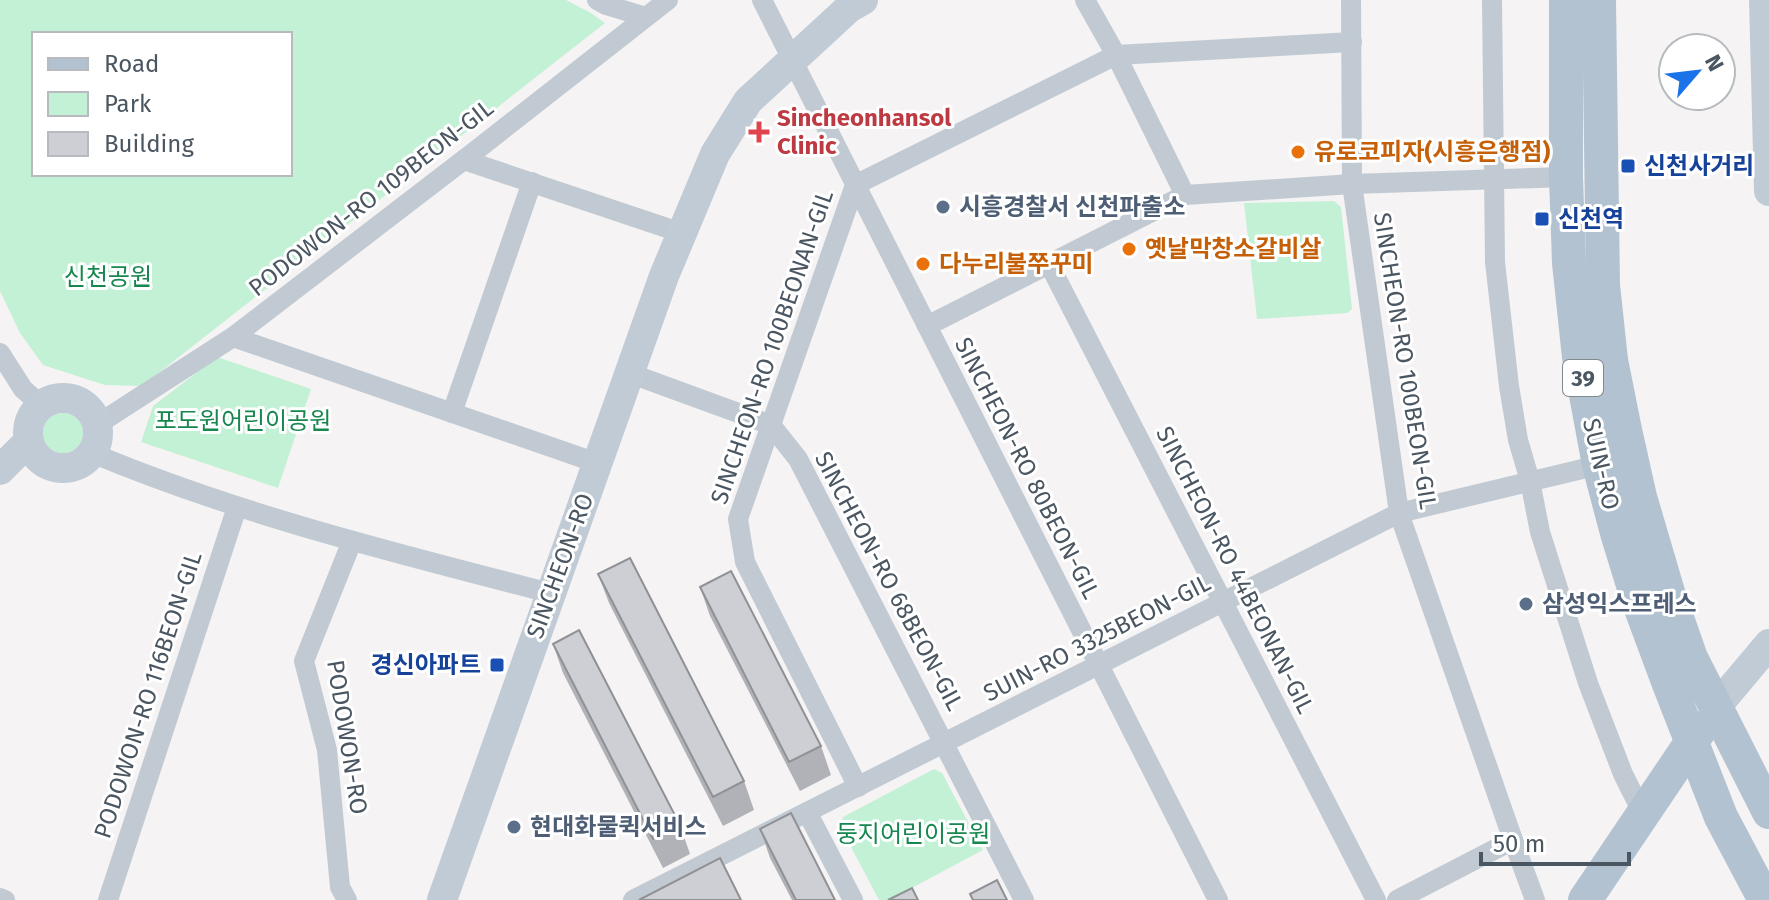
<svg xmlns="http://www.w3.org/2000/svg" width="1769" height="900" font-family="'Fira Sans','Noto Sans KR',sans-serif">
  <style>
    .green { fill: #c3f1d5; fill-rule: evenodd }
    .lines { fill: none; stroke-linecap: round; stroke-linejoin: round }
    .street { stroke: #c1cad2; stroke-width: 20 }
    .secondary { stroke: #c1cbd6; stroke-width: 30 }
    .primary { stroke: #b3c2d1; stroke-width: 34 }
    .wall { fill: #b0b2b7 }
    .building { fill: #cdcfd5; stroke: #909195; stroke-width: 2 }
    .health-dot { fill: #e0444e; stroke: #fff; stroke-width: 3 }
    .food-dot { fill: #e8710a; stroke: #fff; stroke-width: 3 }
    .transit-dot { fill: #1a4fb4; stroke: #fff; stroke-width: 3 }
    .service-dot { fill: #5c6f8a; stroke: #fff; stroke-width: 3 }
    .labels { text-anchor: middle; stroke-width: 6; stroke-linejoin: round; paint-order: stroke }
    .shield { fill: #fff; stroke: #808990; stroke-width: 2 }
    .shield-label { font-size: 22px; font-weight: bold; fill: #4a5661 }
    .health-label { font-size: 24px; font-weight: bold; fill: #be3a42; stroke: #fff; text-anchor: start }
    .food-label { font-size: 24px; font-weight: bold; fill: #c56008; stroke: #fff; text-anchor: start }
    .transit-label { font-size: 24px; font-weight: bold; fill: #164399; stroke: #fff; text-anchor: start }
    .street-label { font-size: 24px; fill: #4a5661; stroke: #fff }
    .service-label { font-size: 24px; font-weight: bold; fill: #4e5e75; stroke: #fff; text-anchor: start }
    .park-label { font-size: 24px; fill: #17864f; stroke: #fff }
  </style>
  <rect width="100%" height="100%" fill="#f5f3f3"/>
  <!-- green -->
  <g class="green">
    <path d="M0,0H566L591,13L605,23L142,386L105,385L43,365L20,333L0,291ZM34,34H290V174H34Z"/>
    <polygon points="1334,201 1341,207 1352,309 1347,313 1257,319 1244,203"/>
    <polygon points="217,357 311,389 278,488 141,442 153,406"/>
    <circle cx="63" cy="433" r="20"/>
    <polygon points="934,769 942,773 983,850 889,900 879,900 841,828 843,817"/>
  </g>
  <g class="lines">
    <!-- street -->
    <g class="street">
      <polyline points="597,0 606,5 646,17"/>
      <polyline points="762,0 1218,900"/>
      <polyline points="1085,0 1116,55 1185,195"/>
      <polyline points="1351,0 1352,184 1399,513 1513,840 1535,900"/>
      <polyline points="1492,0 1495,262 1509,386 1518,440 1530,481 1540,532 1588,683 1623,774 1643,814"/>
      <polyline points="464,160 682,233"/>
      <polyline points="1049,264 1376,900"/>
      <polyline points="927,326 1185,195 1352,184 1566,177"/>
      <polyline points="233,337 597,463"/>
      <polyline points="0,353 23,389 41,405"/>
      <polyline points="629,373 771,425 798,459 1024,900"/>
      <polyline points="452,413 532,182"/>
      <polyline points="98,424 233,337 474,152 668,0"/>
      <path d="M92,453C240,515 396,553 550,593"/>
      <polyline points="858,787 745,562 738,519 855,185 1116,55 1352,42"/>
      <polyline points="807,812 853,900"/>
      <polyline points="0,898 5,900"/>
      <polyline points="108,900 237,507"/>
      <polyline points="347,900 340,887 327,750 304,661 352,541"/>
      <polyline points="633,900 1399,513 1599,465"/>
      <polyline points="1397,900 1513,840"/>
    </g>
    <!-- secondary -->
    <g class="secondary">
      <polyline points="1764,0 1769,191"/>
      <circle cx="63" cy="433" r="35"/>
      <polyline points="0,470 29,441"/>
      <polyline points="1716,707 1769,644"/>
      <polyline points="442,900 664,276 715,154 748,101 849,8 863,0"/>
    </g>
    <!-- primary -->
    <g class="primary">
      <polyline points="1566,0 1566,177 1569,263 1579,357 1599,465 1617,533 1637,598 1669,684 1721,817 1765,900"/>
      <polyline points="1599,0 1603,285 1611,360 1625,430 1640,497 1668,592 1691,658 1769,812"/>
      <polyline points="1585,900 1701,728"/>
    </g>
  </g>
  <!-- wall -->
  <g class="wall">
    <polygon points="598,574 744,781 754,810 723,826 609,603"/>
    <polygon points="700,587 821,746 831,775 800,791 710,616"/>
    <polygon points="553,644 680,825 690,854 663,868 563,673"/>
    <polygon points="760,829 835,900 792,900 770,858"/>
  </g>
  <!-- building -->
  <g class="building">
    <polygon points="630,558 744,781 713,797 598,574"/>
    <polygon points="731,571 821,746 789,762 700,587"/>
    <polygon points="579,630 680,825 653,839 553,644"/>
    <polygon points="791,813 835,900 796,900 760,829"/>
    <polygon points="720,858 741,900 639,900"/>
    <polygon points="997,880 1007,900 973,900 970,894"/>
    <polygon points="912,888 918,900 888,900"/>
  </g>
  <!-- markers -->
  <path class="health-dot" d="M755 120h8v8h8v8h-8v8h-8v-8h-8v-8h8z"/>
  <g class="food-dot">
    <circle cx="1298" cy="152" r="8"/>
    <circle cx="1129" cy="249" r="8"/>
    <circle cx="923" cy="264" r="8"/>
  </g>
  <g class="transit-dot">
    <rect x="1620" y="158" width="16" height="16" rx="4"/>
    <rect x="1534" y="211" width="16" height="16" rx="4"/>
    <rect x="489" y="657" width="16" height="16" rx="4"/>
  </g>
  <g class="service-dot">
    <circle cx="943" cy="207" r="8"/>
    <circle cx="1526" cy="604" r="8"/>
    <circle cx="514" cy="827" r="8"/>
  </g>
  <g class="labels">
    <!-- shield labels -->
    <rect class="shield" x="1563" y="360" width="40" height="36" rx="6"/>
    <g class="shield-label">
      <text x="1583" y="386">39</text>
    </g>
    <!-- health labels -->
    <g class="health-label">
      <text x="777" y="126">Sincheonhansol<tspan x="777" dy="28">Clinic</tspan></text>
    </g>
    <!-- food labels -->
    <g class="food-label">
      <text x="1314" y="160">유로코피자(시흥은행점)</text>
      <text x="1145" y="257">옛날막창소갈비살</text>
      <text x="939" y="272">다누리불쭈꾸미</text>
    </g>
    <!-- transit labels -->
    <g class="transit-label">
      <text x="1644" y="174">신천사거리</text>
      <text x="1558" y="227">신천역</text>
      <text x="481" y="673" text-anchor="end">경신아파트</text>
    </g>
    <!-- street labels -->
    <g class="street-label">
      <text transform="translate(371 198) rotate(-38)" y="8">PODOWON-RO 109BEON-GIL</text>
      <text transform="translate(772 347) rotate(-71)" y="8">SINCHEON-RO 100BEONAN-GIL</text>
      <text transform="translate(1405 361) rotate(81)" y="8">SINCHEON-RO 100BEON-GIL</text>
      <text transform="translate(1601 464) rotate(77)" y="8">SUIN-RO</text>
      <text transform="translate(1027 468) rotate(63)" y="8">SINCHEON-RO 80BEON-GIL</text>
      <text transform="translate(560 566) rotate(-70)" y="8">SINCHEON-RO</text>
      <text transform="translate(1235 570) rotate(63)" y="8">SINCHEON-RO 44BEONAN-GIL</text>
      <text transform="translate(889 581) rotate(62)" y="8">SINCHEON-RO 68BEON-GIL</text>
      <text transform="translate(1097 638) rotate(-27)" y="8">SUIN-RO 3325BEON-GIL</text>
      <text transform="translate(148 695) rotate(-72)" y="8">PODOWON-RO 116BEON-GIL</text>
      <text transform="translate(347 737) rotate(81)" y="8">PODOWON-RO</text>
    </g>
    <!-- service labels -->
    <g class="service-label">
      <text x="959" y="215">시흥경찰서 신천파출소</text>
      <text x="1542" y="612">삼성익스프레스</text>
      <text x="530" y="835">현대화물퀵서비스</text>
    </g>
    <!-- park labels -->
    <g class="park-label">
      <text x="108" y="285">신천공원</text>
      <text x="243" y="429">포도원어린이공원</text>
      <text x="913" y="842">둥지어린이공원</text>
    </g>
  </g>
  <!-- legend -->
  <rect x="32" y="32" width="260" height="144" fill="#ffffff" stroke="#b7bbc0" stroke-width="2"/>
  <rect x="48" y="58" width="40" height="12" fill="#b3c2d1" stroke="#b7bbc0" stroke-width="2"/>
  <text x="104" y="72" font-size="24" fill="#4a5661">Road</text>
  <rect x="48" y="92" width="40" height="24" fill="#c3f1d5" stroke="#b7bbc0" stroke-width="2"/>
  <text x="104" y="112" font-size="24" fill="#4a5661">Park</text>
  <rect x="48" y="132" width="40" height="24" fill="#cdcfd5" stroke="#b7bbc0" stroke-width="2"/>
  <text x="104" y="152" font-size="24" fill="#4a5661">Building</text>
  <!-- north arrow -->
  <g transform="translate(1697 72) rotate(62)"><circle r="38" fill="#ffffff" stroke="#b7bbc0" stroke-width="2"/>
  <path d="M0-6L14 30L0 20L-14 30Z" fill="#1a73e8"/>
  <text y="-12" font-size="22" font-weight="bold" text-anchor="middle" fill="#4a5661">N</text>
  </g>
  <!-- scale -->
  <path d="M1481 852v12h148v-12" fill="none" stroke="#4a5661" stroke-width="4"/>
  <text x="1493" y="852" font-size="24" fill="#4a5661" stroke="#ffffff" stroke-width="6" paint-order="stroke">50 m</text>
</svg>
